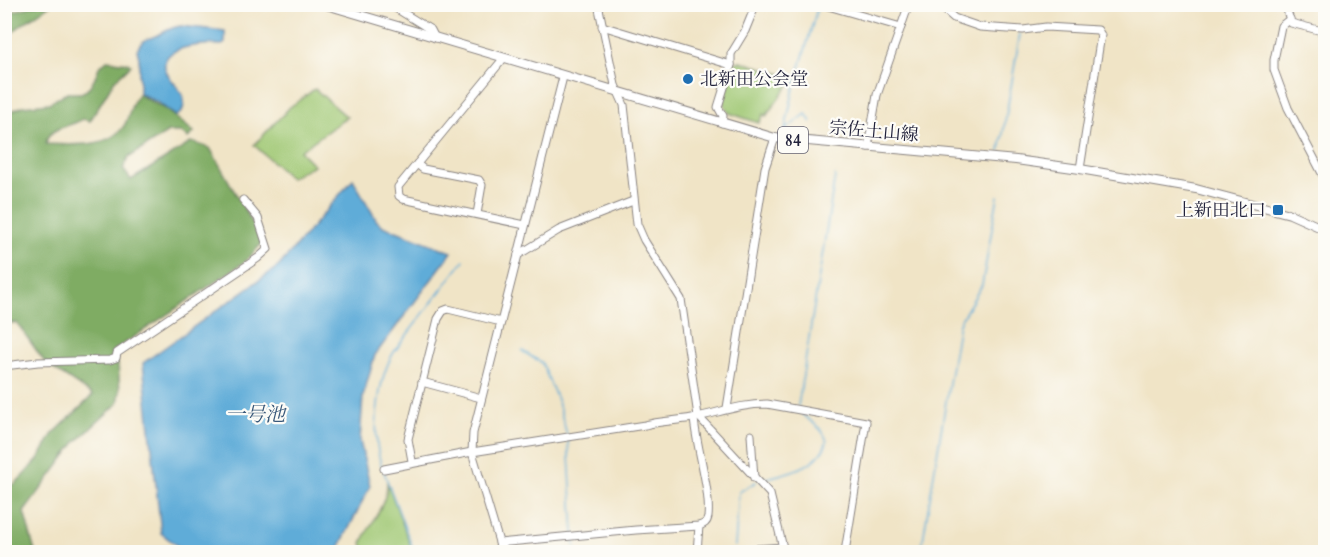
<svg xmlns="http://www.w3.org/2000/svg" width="1330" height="557" font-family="Cardo,'Noto Serif JP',serif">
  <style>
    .green { fill: #9fc772; stroke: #607456; stroke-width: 1.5 }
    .forest { fill: #7fac64; stroke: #506750; stroke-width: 1.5 }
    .water { fill: #5facd8; stroke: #40678a; stroke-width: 1.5 }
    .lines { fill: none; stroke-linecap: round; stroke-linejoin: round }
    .stream { stroke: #5facd8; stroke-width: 1.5 }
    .minor-casing { stroke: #898380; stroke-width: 9 }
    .major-casing { stroke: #898380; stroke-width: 10 }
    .minor { stroke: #fff; stroke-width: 7 }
    .major { stroke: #fff; stroke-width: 8 }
    .poi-dot { fill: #1f6fb2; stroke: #fdfcf7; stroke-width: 2 }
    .labels { text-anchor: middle; stroke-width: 4.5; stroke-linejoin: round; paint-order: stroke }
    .shield { fill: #fdfcf7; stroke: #646373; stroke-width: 1.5 }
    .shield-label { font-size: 16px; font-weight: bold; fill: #22223b }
    .poi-label { font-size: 18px; fill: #22223b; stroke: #fdfcf7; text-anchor: start }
    .street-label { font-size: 18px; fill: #22223b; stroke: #fdfcf7 }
    .water-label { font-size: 20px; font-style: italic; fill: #3a597a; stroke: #fdfcf7 }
  </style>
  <rect width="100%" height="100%" fill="#fdfcf7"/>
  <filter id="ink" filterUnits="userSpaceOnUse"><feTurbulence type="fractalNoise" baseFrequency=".0167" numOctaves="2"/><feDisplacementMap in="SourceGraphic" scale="12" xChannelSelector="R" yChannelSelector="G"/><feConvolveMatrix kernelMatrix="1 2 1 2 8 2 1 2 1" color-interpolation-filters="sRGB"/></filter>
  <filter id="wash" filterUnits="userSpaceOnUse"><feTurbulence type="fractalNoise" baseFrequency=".008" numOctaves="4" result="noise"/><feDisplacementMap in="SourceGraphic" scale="24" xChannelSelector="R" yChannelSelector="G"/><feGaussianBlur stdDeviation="1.35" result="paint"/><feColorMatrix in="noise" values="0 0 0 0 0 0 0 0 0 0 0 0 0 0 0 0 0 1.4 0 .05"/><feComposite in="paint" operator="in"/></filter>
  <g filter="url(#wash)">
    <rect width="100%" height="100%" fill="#f0e4c6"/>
    <!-- green -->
    <g class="green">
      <polygon points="740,61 794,78 766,116 764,114 759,123 729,113 723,103 735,63"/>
      <polygon points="315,89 347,117 300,151 314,165 290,178 254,145 290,107"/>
      <path d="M387,481L413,552H365L362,543C370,523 388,504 387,481Z"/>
    </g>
    <!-- forest -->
    <g class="forest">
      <path d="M39,4L50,5C34,17 18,25 5,39V16L14,11Z"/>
      <path d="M107,60L129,63L131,65L114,81L90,121L83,119C70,127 47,127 46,144C70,145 111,149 125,124C130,114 131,103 138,94L165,109L194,132L188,138L180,132H168L128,158L123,169L131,180L192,142L210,148L263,242L246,261L112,352L118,364L120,391L118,403L76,442L24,512L35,552H5L4,493L7,487L5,485V479L14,485L38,460L52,435L93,395L46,364L17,323H5V114L23,106L49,103L66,93H81L87,90L94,80L99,67Z"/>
    </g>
    <!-- water -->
    <g class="water">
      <path d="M181,26L225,31V43L222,45C209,44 156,44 166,71C173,86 190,93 182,112L176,116L157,102L139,93V58L137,50C142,37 152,39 162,33C169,29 173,27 181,26Z"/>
      <polygon points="353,179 377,221 383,226 452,252 375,355 363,396 360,441 370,486 337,552 185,552 161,533 143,363 279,266"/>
    </g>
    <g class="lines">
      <!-- stream -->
      <g class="stream">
        <polyline points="811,122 806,114 785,130 794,88 817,9"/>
        <polyline points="1000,151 1020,34"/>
        <polyline points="522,351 542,363 558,402 567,435"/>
        <polyline points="798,406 835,176"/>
        <polyline points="568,440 574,534"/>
        <path d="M382,467C371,436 377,380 394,352L464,260"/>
        <polyline points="384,472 414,552"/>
        <path d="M760,480C784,473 819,469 827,441C822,426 811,423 801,413"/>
        <polyline points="574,539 576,552"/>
        <polyline points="735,546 739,492 756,482"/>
        <polyline points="921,552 959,323 982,285 998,196"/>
      </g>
    </g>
  </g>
  <g filter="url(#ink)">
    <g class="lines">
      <!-- minor casing -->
      <g class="minor-casing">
        <g id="minor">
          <polyline points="389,4 431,30 435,38"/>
          <polyline points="598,4 615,85 624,105 637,224 644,240 681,299 698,416 770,494 784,552"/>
          <polyline points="821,4 901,27"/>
          <polyline points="938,4 954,18 980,27 1023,30 1046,27 1098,30 1101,35 1080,169"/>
          <polyline points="1287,4 1288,14 1291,23 1326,32"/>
          <polyline points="1290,19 1281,26 1274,60 1274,70 1288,108 1326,181"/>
          <polyline points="602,26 731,65"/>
          <polyline points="503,59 398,187 399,196 403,199 525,225"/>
          <polyline points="722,123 723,116 718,107 731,65 731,54 745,31 756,4"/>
          <polyline points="868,147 877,95 909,4"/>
          <polyline points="417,164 423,169 479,180 482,185 477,214"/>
          <polyline points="518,255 559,230 633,201"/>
          <polyline points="4,366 38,362 110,360 116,358 117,353 258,258 268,249 258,218 243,200"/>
          <polyline points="422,382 481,398"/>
          <polyline points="727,408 765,168 775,138"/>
          <polyline points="751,435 754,478"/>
          <polyline points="412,461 408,439 438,319 443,311 448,309 501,322"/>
          <path d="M384,469L472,452L645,425C660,421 676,421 692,418C718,413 740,404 767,404L866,422L845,552"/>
          <path d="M499,543L636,530L699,526C704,524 707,523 708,517C711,491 696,446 694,418"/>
          <polyline points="502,552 472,452 473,433 563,77"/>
          <polyline points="697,552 699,526"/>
          <polyline points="712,552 783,547"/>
        </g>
      </g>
      <!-- major casing -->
      <g class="major-casing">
        <polyline id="major" points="323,4 775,138 1016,160 1080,169 1196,189 1290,214 1326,230"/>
      </g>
      <!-- minor -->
      <use href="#minor" class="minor"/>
      <!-- major -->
      <use href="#major" class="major"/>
    </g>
  </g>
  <!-- markers -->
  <g class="poi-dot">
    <circle cx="688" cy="79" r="6"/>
    <rect x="1272" y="204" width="12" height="12" rx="3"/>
  </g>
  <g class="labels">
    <!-- shield labels -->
    <rect class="shield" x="778" y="127" width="30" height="26" rx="4.5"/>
    <g class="shield-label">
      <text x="793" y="146">84</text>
    </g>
    <!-- poi labels -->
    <g class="poi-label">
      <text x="700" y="85">北新田公会堂</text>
      <text x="1266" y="216" text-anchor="end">上新田北口</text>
    </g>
    <!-- street labels -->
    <g class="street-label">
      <text transform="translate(874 131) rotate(5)" y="6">宗佐土山線</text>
    </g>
    <!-- water labels -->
    <g class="water-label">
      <text x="255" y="421">一号池</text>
    </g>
  </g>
  <!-- margin -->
  <rect width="1330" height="557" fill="none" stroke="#fdfcf7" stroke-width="24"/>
</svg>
